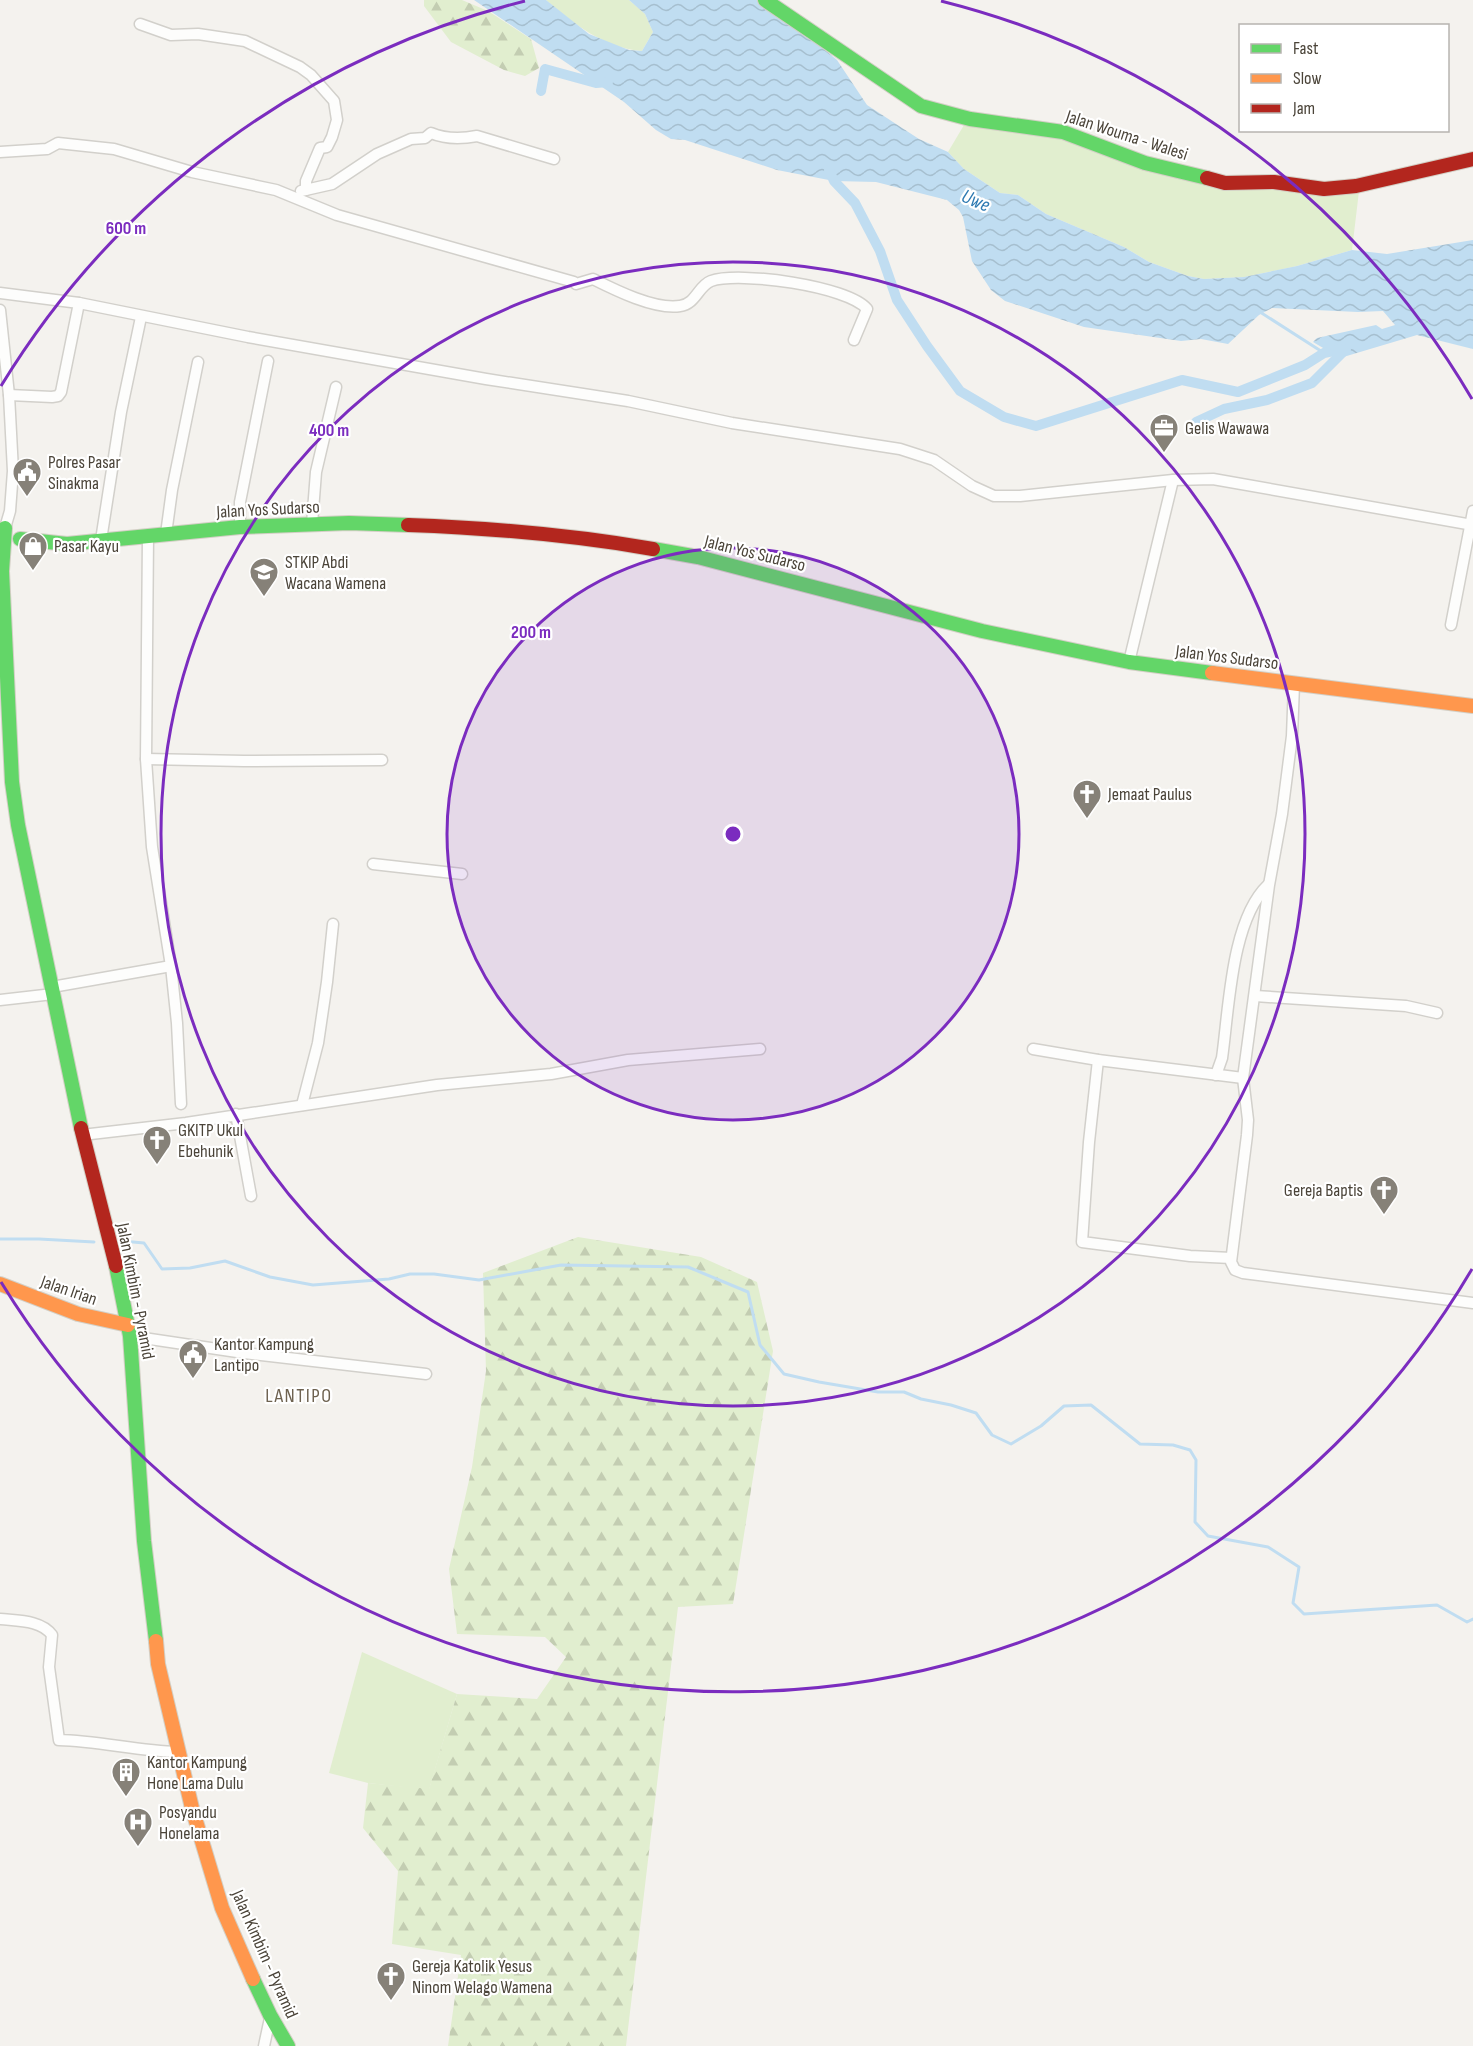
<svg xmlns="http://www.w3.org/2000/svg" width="1473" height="2046" font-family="'Sofia Sans Condensed',sans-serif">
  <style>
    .green { fill: #e1eecf }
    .forest { fill: url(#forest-firs) }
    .water { fill: url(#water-waves) }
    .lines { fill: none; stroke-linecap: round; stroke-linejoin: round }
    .stream { stroke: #c0ddf1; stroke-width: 3 }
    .canal { stroke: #c0ddf1; stroke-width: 10 }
    .street-casing { stroke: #d2d0cb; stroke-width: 13 }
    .fast-casing { stroke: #d3cfc5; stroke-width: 16 }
    .slow-casing { stroke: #d3cfc5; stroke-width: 16 }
    .jam-casing { stroke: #d3cfc5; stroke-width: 16 }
    .street { stroke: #fdfdfc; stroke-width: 10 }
    .fast { stroke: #63d668; stroke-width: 14 }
    .slow { stroke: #ff974d; stroke-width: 14 }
    .jam { stroke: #b3261e; stroke-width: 14 }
    .ring { fill: none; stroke: #7b2cbf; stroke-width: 3 }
    .labels { text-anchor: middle; stroke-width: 4.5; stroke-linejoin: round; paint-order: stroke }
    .street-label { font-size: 18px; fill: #4b4439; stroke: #fff }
    .poi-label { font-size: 18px; fill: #4b4439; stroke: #fff; text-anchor: start }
    .water-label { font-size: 20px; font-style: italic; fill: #2e7ab2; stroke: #fff }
    .neighbourhood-label { font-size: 20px; letter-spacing: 1.5px; fill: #6e6250; stroke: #fff }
    .centre { fill: #7b2cbf; stroke: #fff; stroke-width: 3 }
    .ring-label { font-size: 18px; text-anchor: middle; font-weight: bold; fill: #7b2cbf; stroke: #fff; stroke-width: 4.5; stroke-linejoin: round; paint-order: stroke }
  </style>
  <defs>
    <pattern id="forest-firs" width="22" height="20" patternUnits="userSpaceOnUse" patternTransform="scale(1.5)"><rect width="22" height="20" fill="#e1eecf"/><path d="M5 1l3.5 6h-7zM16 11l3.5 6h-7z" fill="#c3cdb2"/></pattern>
    <pattern id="water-waves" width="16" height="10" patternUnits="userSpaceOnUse" patternTransform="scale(1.5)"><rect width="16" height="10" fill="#c0ddf1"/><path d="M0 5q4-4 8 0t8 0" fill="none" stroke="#a6bfcf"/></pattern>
  </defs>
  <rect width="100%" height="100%" fill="#f4f2ee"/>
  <!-- green -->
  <g class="green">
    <path d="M546,0H629L645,14L653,32L642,51C604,48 574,24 546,0Z"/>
    <polygon points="967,120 1047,129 1220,181 1359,191 1352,250 1297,266 1245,277 1204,279 1188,276 1149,262 1124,247 1046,214 1018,195 1000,193 964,169 948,152"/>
    <polygon points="362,1652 457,1694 429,1790 368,1783 329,1773"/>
  </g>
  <!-- forest -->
  <g class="forest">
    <polygon points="424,0 462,0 488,11 531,39 539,68 525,76 504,70 451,42 424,6"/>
    <polygon points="578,1237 701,1257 757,1282 773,1351 733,1604 678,1607 626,2046 448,2046 461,1955 392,1944 398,1871 363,1828 368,1783 429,1789 457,1694 537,1699 566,1657 545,1637 457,1634 449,1569 472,1467 486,1371 483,1273"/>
  </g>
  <!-- water -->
  <polygon class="water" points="474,0 546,0 589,34 629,50 642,51 653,32 645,14 629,0 761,0 784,16 837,60 867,105 919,139 948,152 964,169 1000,193 1018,195 1046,214 1124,247 1149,262 1188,276 1204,279 1244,277 1297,266 1352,250 1387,254 1473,240 1473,349 1417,335 1340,358 1313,342 1317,338 1376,325 1382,329 1395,325 1383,311 1358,312 1272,308 1259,315 1228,344 1201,339 1181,341 1084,327 1005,301 991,290 972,261 963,217 959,210 947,200 876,182 834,181 777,170 685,140 671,139 656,130 624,102"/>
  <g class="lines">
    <!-- stream -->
    <g class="stream">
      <polyline points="1260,312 1324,353"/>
      <polyline points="0,1239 39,1239 94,1242"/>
      <polyline points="122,1241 144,1243 162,1269 190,1268 225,1261 270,1277 313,1285 389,1279 410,1274 434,1274 479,1280 561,1265 688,1267 748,1292 760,1345 784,1374 819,1382 878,1392 904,1392 921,1399 951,1405 976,1413 992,1435 1011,1444 1041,1426 1064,1406 1091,1405 1140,1444 1173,1445 1190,1450 1196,1460 1195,1522 1208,1536 1268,1547 1299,1567 1293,1603 1304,1614 1437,1605 1467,1622 1473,1619"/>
    </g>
    <!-- canal -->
    <g class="canal">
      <polyline points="541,91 545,69 596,83 608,82"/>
      <polyline points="829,170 834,181 855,203 880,251 897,300 927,346 960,391 1004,417 1036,426 1182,380 1238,392 1305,365 1324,353 1343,349"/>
      <polyline points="1196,422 1224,409 1267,400 1312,383 1346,349"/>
    </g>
    <!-- street casing -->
    <g class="street-casing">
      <g id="street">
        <polyline points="140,24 171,35 198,34 245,41 300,67 311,75 334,101 337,120 332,137 327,147 320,148 306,181 306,190"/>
        <path d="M0,152L47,149L58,143L114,149L192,172L276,190L337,215L574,282L576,284L593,279C615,290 655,310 680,306C696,304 698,286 711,281C739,271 848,286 867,309L854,340"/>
        <path d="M301,191L332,184L377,154L411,139L425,138L431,133C445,139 461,139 477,136L554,159"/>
        <polyline points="0,293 79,303 248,337 486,379 628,401 732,423 900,449 934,460 972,486 994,496 1020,496 1173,480 1213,479 1473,525"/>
        <polyline points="0,310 9,395 13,471 10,511 5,528"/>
        <polyline points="9,395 52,397 58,396 61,392 79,303"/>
        <polyline points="312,524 316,472 336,387"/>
        <polyline points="240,527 240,502 268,361"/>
        <polyline points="166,534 172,490 198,362"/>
        <polyline points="148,536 146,759 152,847 171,966 177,1023 181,1104"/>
        <polyline points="101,540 121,412 141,317"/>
        <polyline points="1451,625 1473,511"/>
        <polyline points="1129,662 1173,480"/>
        <polyline points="1294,684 1292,736 1282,814 1269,885 1243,1078 1248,1120 1247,1135 1231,1262 1235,1270 1243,1273 1473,1303"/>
        <polyline points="146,759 244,761 382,760"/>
        <polyline points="373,864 462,874"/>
        <polyline points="52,987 171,966"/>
        <polyline points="1255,996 1406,1006 1437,1013"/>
        <polyline points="0,1000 53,994"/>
        <polyline points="1033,1049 1098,1060 1243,1078"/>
        <polyline points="1098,1060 1089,1142 1082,1242 1190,1256 1231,1258"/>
        <path d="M1216,1075L1222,1058C1229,1009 1231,920 1268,885"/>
        <polyline points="302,1105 318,1043 327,982 333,924"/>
        <polyline points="236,1114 251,1196"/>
        <polyline points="82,1135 186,1123 437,1085 551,1074 628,1060 760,1049"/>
        <polyline points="130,1336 244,1353 426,1374"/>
        <path d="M0,1619C18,1621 41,1620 52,1635L49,1667L59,1740C99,1741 138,1751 178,1752"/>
        <polyline points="264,2046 270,2018"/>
      </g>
    </g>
    <!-- fast casing -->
    <g class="fast-casing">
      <g id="fast">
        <polyline points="765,0 921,106 970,119 1063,132 1145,163 1207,178"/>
        <polyline points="5,528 2,571 12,782 18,825 81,1128"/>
        <polyline points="20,539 67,544 240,527 349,523 408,525"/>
        <polyline points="653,549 698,557 982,631 1129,662 1212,673"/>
        <polyline points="116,1266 130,1336 144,1541 156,1641"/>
        <polyline points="253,1979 270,2015 288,2046"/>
      </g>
    </g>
    <!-- slow casing -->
    <g class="slow-casing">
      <g id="slow">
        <polyline points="1212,673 1473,706"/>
        <polyline points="0,1284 78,1314 128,1325"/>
        <polyline points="156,1641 158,1664 192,1808 222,1908 253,1979"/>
      </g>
    </g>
    <!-- jam casing -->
    <g class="jam-casing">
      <g id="jam">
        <polyline points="1207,178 1225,183 1274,182 1324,189 1356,186 1473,159"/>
        <path d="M408,525C490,528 573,535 653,549"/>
        <polyline points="81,1128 116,1266"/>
      </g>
    </g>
    <!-- street -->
    <use href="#street" class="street"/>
    <!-- fast -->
    <use href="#fast" class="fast"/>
    <!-- slow -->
    <use href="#slow" class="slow"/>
    <!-- jam -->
    <use href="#jam" class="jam"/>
  </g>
  <!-- distance rings -->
  <circle cx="733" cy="834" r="286" fill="#7b2cbf" fill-opacity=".12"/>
  <g class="ring">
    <circle cx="733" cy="834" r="286"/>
    <circle cx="733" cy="834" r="572"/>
    <path d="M1472 1269A858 858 0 0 1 1 1282M1 386A858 858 0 0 1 525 1M941 1A858 858 0 0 1 1472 399"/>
  </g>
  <!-- icons -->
  <defs>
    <g id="office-pin" transform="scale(1.5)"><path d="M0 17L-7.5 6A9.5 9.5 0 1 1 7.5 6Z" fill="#868178" stroke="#fff"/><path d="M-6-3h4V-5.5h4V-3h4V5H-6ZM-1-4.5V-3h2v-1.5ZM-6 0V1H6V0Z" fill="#fff"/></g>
    <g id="civic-pin" transform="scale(1.5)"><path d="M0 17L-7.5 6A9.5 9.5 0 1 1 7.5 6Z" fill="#868178" stroke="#fff"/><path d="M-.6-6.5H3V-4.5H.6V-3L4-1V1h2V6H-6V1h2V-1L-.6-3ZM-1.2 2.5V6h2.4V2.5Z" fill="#fff"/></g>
    <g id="shop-pin" transform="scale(1.5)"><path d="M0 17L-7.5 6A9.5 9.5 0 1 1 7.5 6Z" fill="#868178" stroke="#fff"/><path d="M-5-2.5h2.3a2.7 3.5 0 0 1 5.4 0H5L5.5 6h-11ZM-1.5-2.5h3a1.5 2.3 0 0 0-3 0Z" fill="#fff"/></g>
    <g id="university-pin" transform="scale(1.5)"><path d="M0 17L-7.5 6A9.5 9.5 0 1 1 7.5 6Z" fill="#868178" stroke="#fff"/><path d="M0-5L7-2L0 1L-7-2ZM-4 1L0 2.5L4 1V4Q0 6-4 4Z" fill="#fff"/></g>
    <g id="church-pin" transform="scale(1.5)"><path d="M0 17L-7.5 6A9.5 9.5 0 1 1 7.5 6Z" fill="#868178" stroke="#fff"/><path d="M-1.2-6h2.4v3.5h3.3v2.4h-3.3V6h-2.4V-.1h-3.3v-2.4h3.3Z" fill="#fff"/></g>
    <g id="building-pin" transform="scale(1.5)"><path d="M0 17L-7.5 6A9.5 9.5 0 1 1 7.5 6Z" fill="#868178" stroke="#fff"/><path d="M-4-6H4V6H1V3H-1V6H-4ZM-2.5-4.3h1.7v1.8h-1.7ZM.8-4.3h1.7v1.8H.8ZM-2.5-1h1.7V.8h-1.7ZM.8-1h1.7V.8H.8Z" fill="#fff"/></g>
    <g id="hospital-pin" transform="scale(1.5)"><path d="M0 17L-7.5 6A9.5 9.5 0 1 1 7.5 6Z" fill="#868178" stroke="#fff"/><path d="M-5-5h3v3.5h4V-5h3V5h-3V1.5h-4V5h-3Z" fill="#fff"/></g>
  </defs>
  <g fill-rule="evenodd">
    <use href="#office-pin" x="1164" y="428"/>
    <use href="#civic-pin" x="27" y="472"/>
    <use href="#shop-pin" x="33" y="546"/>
    <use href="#university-pin" x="264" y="572"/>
    <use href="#church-pin" x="1087" y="794"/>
    <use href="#church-pin" x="157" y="1140"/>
    <use href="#church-pin" x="1384" y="1190"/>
    <use href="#civic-pin" x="193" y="1354"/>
    <use href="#building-pin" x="126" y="1772"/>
    <use href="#hospital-pin" x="138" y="1822"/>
    <use href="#church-pin" x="391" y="1976"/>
  </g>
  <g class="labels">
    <!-- street labels -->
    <g class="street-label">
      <text transform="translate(1127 135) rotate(18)" y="6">Jalan Wouma - Walesi</text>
      <text transform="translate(268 509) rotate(-3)" y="6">Jalan Yos Sudarso</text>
      <text transform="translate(755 553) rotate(14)" y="6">Jalan Yos Sudarso</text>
      <text transform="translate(1227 657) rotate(7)" y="6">Jalan Yos Sudarso</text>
      <text transform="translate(69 1290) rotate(19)" y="6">Jalan Irian</text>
      <text transform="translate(136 1291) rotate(79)" y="6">Jalan Kimbim - Pyramid</text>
      <text transform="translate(265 1954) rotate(66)" y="6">Jalan Kimbim - Pyramid</text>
    </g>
    <!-- poi labels -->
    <g class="poi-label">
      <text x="1185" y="434">Gelis Wawawa</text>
      <text x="48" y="468">Polres Pasar<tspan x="48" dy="21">Sinakma</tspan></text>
      <text x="54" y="552">Pasar Kayu</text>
      <text x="285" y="568">STKIP Abdi<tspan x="285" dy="21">Wacana Wamena</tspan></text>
      <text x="1108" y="800">Jemaat Paulus</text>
      <text x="178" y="1136">GKITP Ukul<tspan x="178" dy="21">Ebehunik</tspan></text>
      <text x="1363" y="1196" text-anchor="end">Gereja Baptis</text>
      <text x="214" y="1350">Kantor Kampung<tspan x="214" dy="21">Lantipo</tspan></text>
      <text x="147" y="1768">Kantor Kampung<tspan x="147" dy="21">Hone Lama Dulu</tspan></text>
      <text x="159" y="1818">Posyandu<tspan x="159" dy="21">Honelama</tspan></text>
      <text x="412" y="1972">Gereja Katolik Yesus<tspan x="412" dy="21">Ninom Welago Wamena</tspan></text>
    </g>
    <!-- water labels -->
    <g class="water-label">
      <text transform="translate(976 200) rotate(23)" y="7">Uwe</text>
    </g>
    <!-- neighbourhood labels -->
    <g class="neighbourhood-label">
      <text x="299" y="1402">LANTIPO</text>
    </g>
  </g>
  <circle cx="733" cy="834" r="9" class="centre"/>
  <g class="ring-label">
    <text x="126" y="234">600 m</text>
    <text x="329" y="436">400 m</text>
    <text x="531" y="638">200 m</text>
  </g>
  <!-- legend -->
  <rect x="1239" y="24" width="210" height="108" fill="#ffffff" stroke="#b7b4b0" stroke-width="1.5"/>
  <rect x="1251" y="44" width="30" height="9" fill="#63d668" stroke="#b7b4b0" stroke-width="1.5"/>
  <text x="1293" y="54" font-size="18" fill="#4b4439">Fast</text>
  <rect x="1251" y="74" width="30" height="9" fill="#ff974d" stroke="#b7b4b0" stroke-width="1.5"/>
  <text x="1293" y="84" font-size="18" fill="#4b4439">Slow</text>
  <rect x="1251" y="104" width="30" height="9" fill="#b3261e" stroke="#b7b4b0" stroke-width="1.5"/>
  <text x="1293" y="114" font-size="18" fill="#4b4439">Jam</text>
</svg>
